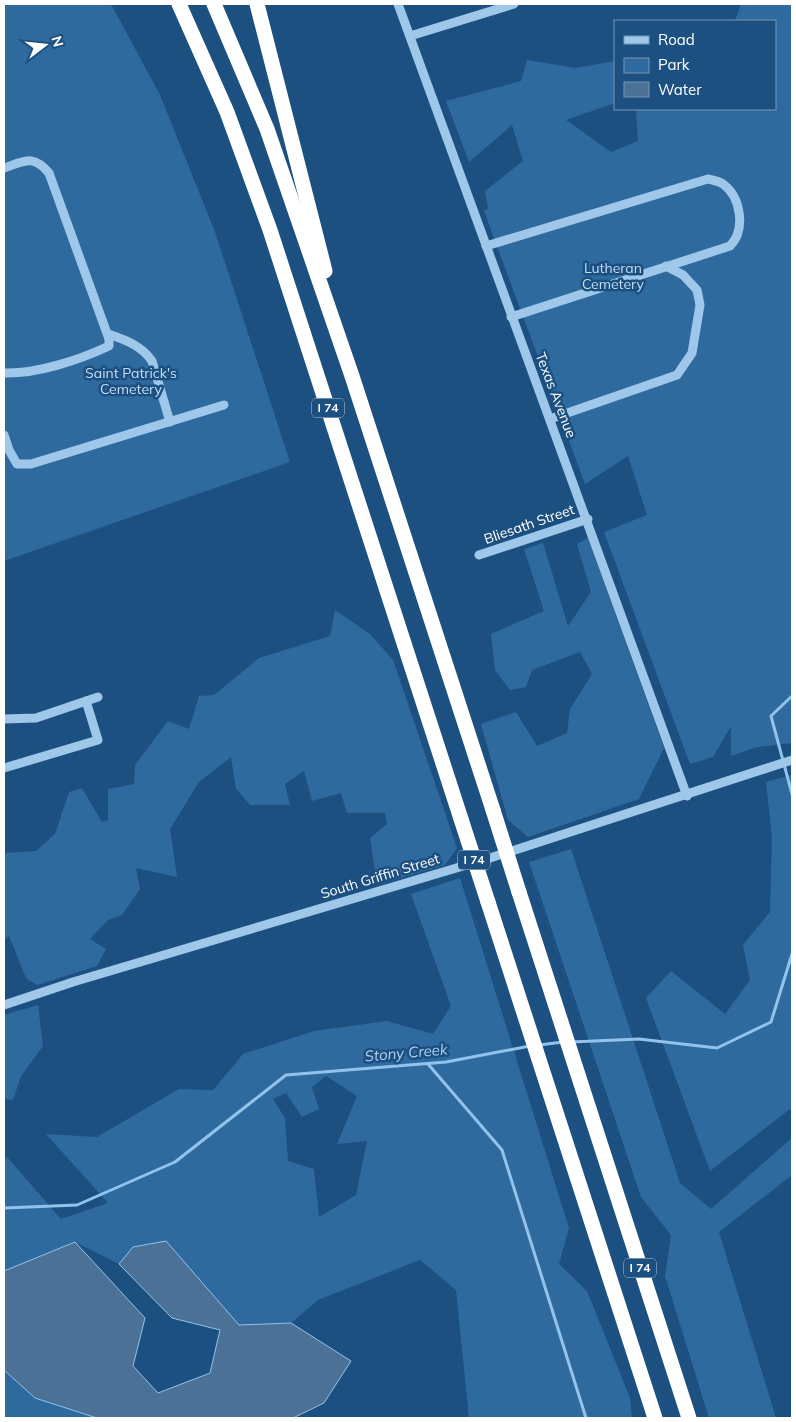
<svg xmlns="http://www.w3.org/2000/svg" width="796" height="1422" font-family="Mulish,sans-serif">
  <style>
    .green { fill: #2f6a9f; fill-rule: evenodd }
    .water { fill: #4b7296; stroke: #92c3ec }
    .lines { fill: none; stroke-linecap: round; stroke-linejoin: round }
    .stream { stroke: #92c3ec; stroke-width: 3 }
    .minor { stroke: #9fc7ea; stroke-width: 9 }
    .highway { stroke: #fff; stroke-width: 15 }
    .highway-bridge { stroke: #fff; stroke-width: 15 }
    .labels { text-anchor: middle; stroke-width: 5; stroke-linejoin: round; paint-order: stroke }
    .shield { fill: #1c5081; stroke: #bbcad9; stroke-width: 1 }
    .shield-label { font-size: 12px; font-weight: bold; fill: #fff }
    .park-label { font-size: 14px; fill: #c4dff7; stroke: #1c5081 }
    .street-label { font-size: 14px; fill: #fff; stroke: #1c5081 }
    .water-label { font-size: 15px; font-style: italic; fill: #abd1f1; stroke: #1c5081 }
  </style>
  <rect width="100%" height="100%" fill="#1c5081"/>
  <!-- green -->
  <g class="green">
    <polygon points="4,4 111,4 160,95 215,232 290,462 4,561"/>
    <polygon points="741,4 792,4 792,743 757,747 731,756 731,726 713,757 690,764 604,532 647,515 628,456 585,484 484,211 488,209 485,191 523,161 512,125 469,162 446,101 521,81 527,60 576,68 615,61 615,103 566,120 611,152 638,141 636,109 775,109 775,21 735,21"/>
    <polygon points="588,538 664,748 639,799 528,837 508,820 481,724 516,712 537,746 567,733 570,709 592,674 580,652 532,670 526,687 510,690 495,670 491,634 544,611 524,549 543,543 568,626 591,592 577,544"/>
    <polygon points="335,610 370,634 393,660 457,848 445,865 377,885 370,838 387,824 385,813 347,813 341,793 312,801 304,771 285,784 290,805 250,805 236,789 231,757 199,782 170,829 177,877 136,868 140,889 122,915 108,920 90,939 106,949 97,966 37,985 26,978 9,936 4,940 4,853 36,851 55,834 69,792 82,788 102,822 108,820 108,789 134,784 135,765 168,721 189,729 199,696 214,695 259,658 330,636"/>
    <polygon points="792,775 792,1111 790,1109 710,1171 646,998 671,971 725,1014 750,980 743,945 770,912 772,837 766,782"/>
    <polygon points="571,849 680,1183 711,1209 792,1138 792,1175 719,1232 776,1418 709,1418 665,1276 671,1235 641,1197 529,862"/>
    <path d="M460,878L569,1228L559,1264L587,1291L630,1398L632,1418H469L456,1290L420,1260L318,1300L291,1323L239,1325L166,1241L133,1247L119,1264L75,1242L4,1271V1159L7,1157L61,1219L108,1203L46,1134L97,1137L179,1089L213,1090L243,1054L314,1031L387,1021L433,1034L451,1006L411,894ZM326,1076L357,1096L337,1144L367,1141L356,1195L319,1217L314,1169L288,1161L285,1118L273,1099L286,1093L302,1117L319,1109L312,1087Z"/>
    <polygon points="38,1005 43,1046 21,1076 13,1100 4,1099 4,1015"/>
    <polygon points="4,1370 35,1398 97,1418 4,1418"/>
  </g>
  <!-- water -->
  <polygon class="water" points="166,1241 239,1325 291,1323 351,1361 324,1403 293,1418 97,1418 35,1398 4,1370 4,1271 75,1242 145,1318 133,1366 158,1393 210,1373 220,1330 172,1318 119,1264 133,1247"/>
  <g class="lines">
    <!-- stream -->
    <g class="stream">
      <polyline points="792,696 771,716 792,794"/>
      <polyline points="571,1042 639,1039 717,1048 771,1022 792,954"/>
      <polyline points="539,1045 563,1042"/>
      <polyline points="428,1064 502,1150 586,1418"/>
      <polyline points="4,1208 77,1205 175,1162 286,1075 446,1062 530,1046"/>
    </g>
    <!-- minor -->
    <g class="minor">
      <polyline points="398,4 687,796"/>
      <polyline points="410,36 514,4"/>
      <path d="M4,168C25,161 33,154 49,173L109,339V346C79,360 37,374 4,373"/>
      <path d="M486,246L708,179C713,180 719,181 723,184C741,197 746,230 730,246L511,317"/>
      <path d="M108,334C125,340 141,345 152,361L170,422"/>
      <polyline points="550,419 677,375 692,353 700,305 697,290 683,275 666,266"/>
      <polyline points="4,435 9,450 17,464 31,464 224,405"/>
      <polyline points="479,555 588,519"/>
      <polyline points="4,719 36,718 98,697"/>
      <polyline points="4,768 98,740 86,701"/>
      <polyline points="4,1005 73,982 490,858 792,760"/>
    </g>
    <!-- highway -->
    <g class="highway">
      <polyline points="179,4 227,112 270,230 461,819"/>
      <polyline points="214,4 267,129 352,376 493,810"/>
      <polyline points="257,4 325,271"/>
      <polyline points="519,892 689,1418"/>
      <polyline points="488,902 655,1418"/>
    </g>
    <!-- highway-bridge -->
    <g class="highway-bridge">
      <polyline points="493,810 519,892"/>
      <polyline points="461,819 488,902"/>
    </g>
  </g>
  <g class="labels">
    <!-- shield labels -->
    <g class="shield">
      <rect x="312" y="398.5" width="32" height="19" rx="4"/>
      <rect x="458" y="850.5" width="32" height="19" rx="4"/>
      <rect x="624" y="1258.5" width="32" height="19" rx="4"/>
    </g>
    <g class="shield-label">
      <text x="328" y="412">I 74</text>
      <text x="474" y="864">I 74</text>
      <text x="640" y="1272">I 74</text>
    </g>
    <!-- park labels -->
    <g class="park-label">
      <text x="613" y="273">Lutheran<tspan x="613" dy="16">Cemetery</tspan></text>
      <text x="131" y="378">Saint Patrick's<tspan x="131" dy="16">Cemetery</tspan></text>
    </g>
    <!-- street labels -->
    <g class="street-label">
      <text transform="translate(556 395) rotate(69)" y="5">Texas Avenue</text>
      <text transform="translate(529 524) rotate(-19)" y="5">Bliesath Street</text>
      <text transform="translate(380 876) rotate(-17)" y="5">South Griffin Street</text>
    </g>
    <!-- water labels -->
    <g class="water-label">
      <text transform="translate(406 1053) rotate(-5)" y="5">Stony Creek</text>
    </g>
  </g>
  <!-- border -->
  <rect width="796" height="1422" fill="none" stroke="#ffffff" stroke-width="10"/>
  <!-- legend -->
  <rect x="614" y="20" width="162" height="90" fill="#1c5081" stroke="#7796b3"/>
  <rect x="624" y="36" width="25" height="8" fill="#9fc7ea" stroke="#7796b3"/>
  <text x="658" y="45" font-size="15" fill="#ffffff">Road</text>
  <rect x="624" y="58" width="25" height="15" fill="#2f6a9f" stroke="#7796b3"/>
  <text x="658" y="70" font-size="15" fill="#ffffff">Park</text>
  <rect x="624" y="82" width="25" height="15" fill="#4b7296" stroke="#7796b3"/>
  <text x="658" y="95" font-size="15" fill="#ffffff">Water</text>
  <!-- north arrow -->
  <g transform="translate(45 45) rotate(74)" stroke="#1c5081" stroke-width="4" paint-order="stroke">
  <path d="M0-4L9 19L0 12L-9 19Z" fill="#ffffff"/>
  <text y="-8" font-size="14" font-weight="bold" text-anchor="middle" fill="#ffffff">N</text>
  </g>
</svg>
